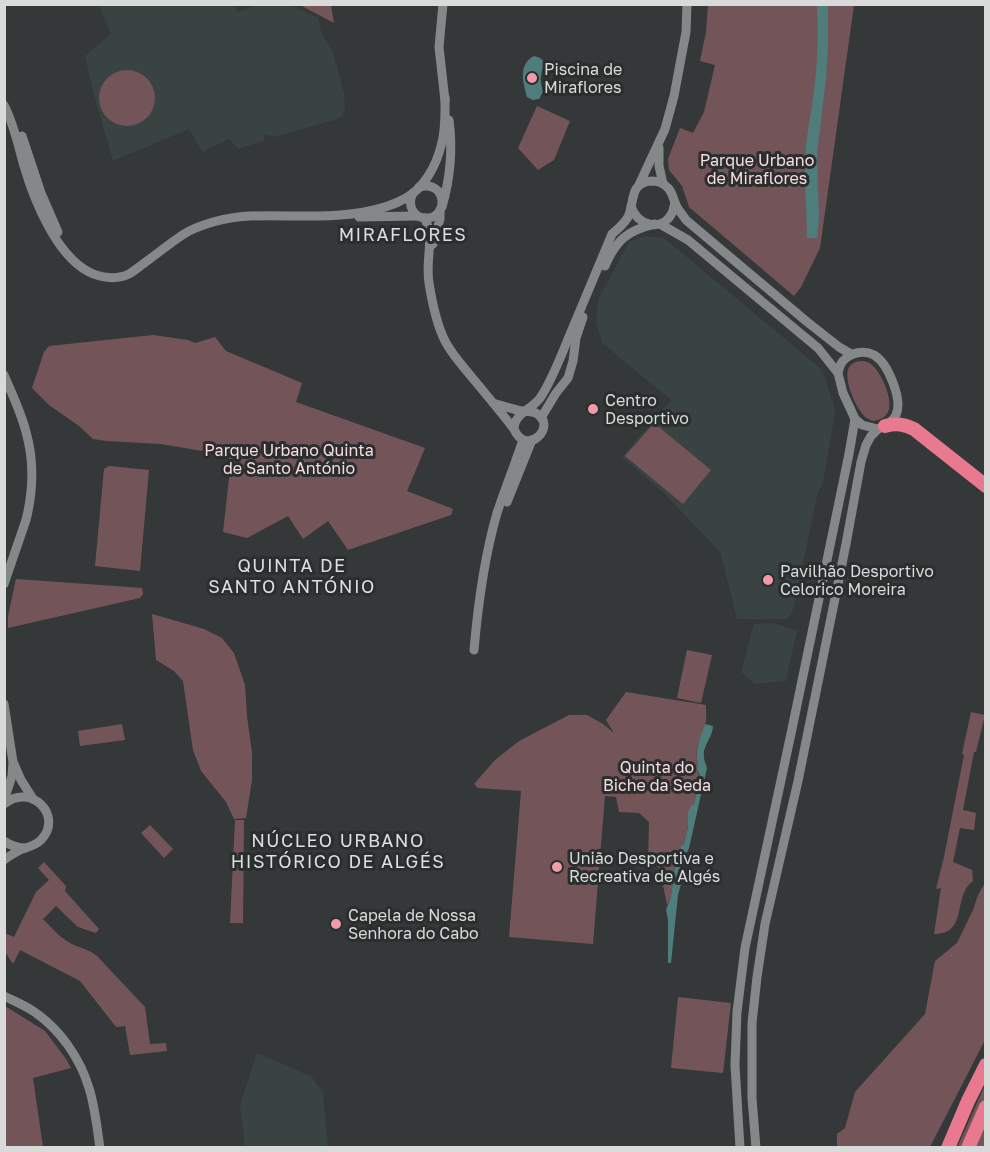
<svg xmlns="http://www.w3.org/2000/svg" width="990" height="1152" font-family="'Golos Text',sans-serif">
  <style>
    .built { fill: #384342 }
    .green { fill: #735559 }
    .water { fill: #4f7d7b }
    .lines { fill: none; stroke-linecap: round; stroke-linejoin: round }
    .minor { stroke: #848888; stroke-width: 9 }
    .highway { stroke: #e8798e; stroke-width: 14 }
    .poi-dot { fill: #f39aa9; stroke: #2b2e2e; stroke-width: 2 }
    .labels { text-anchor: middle; stroke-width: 6; stroke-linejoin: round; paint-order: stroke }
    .poi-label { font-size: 16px; fill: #d9dada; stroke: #2b2e2e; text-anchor: start }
    .park-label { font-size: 16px; fill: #f8dbdf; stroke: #2b2e2e }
    .neighbourhood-label { font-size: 18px; letter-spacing: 1.5px; fill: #dbdfdf; stroke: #2b2e2e }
  </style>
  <rect width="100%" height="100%" fill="#353838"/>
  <!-- built -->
  <g class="built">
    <polygon points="99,5 234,5 237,12 251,8 253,5 291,5 318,18 322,35 332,49 344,93 345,110 341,117 334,120 274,137 265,134 263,141 238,149 229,139 202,152 189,129 113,161 92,88 85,56 111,34"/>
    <polygon points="644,236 664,238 821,369 827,383 835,410 834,420 823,483 818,492 793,610 787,619 737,619 720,552 664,493 622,457 671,400 602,343 596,321 598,300 629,242"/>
    <polygon points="774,623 797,631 786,681 755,684 741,672 754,624"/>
    <polygon points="257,1053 312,1077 323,1093 328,1147 245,1147 240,1105"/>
  </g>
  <!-- green -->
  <g class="green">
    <polygon points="300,5 331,5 334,23"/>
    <polygon points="708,5 854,5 820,248 801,287 794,296 689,207 682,186 669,170 668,159 680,128 693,133 704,112 715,65 700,61 706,32"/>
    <circle cx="127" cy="98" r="28"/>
    <polygon points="537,106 570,121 554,160 538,170 518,148"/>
    <polygon points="153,335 188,340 195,343 215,337 226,351 302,383 296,402 425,448 407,491 453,509 451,515 348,550 328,521 303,539 288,516 247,538 223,532 231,461 226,455 161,444 106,441 93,439 79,426 49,405 32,388 44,352 49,346"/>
    <path d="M863,361C867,362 868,362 871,364C881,372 894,400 888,412C885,418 879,420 873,421C868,419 864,417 861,412C854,403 842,375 850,366C853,362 858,361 863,361Z"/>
    <polygon points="654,423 711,470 683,504 625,456"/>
    <polygon points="109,466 149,470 140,571 95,566 104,469"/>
    <polygon points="16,579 142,588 143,594 140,598 8,628 8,616"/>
    <polygon points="152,614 204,629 222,638 234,653 245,685 247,716 252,753 252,780 246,818 234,819 226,802 201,771 193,750 183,681 174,671 156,660"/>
    <polygon points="687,650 712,655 701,703 677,698"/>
    <path d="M626,692L706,705C706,711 707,719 705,724C702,736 693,751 698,763L697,769L700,780L694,804L688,816V827L684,844L680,846L682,853L675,865L671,896L667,905L660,870L654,862H648L649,822L639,813L619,812L616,797L605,796L593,944L509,937L521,791L478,788L474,784L495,760L519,741L569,715H587L603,724L614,733L606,720Z"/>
    <path d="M971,712L985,715L976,752H974L963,810L976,813L974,830L960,828L953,862L972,870L973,881C952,896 969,934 934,934L941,888L936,889L944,857L964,755L962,754Z"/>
    <polygon points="122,724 125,740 80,746 78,731"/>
    <polygon points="235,820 244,820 243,923 230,923"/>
    <polygon points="150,825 173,849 164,858 141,833"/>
    <path d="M44,862L66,886L65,891L99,929L96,933L78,927L56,906L43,919C51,927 59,937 70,943C79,948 89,949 97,956L145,1007L150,1044L166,1043L167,1051L130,1055L125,1026L116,1027L80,981L20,950L13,964L5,952V933L14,937L36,892L49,880L38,868Z"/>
    <polygon points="985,883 985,1040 930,1147 837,1147 837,1134 845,1128 855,1092 925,1014 935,961 957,943 973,910 978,895"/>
    <polygon points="678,997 731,1003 723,1073 671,1068"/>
    <polygon points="5,1006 45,1031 66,1059 71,1068 33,1078 43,1147 5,1147"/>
    <polygon points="985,1085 985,1147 957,1148"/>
  </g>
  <!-- water -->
  <g class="water">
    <path d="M817,5H828V47L826,79L817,153L819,219L817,238H807C807,207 803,176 806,146C808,125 813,104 815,82C818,57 818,30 817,5Z"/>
    <path d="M534,56C550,60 542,66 541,76C540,81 542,87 543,92L539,99L533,100L527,97C523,82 518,64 534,56Z"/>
    <path d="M705,724L713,726C713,737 702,746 704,757C704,761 706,764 707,768L689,848L679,871L681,884L678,895L671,963H668V920L666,910L671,896L675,865L682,853L680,846L684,844L688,827V812L691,806L694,804L700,780V776L697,769L698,763C694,752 701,735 705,724Z"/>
  </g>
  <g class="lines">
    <!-- minor -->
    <g class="minor">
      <polyline points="443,4 439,47 445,101"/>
      <path d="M4,105C14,124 18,145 24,166C34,200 56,255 89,272C101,278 117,280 129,274C134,271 139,267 143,264C157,254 170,243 184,234C193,228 203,225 213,222C247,212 283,217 317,216C345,216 382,212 406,198C424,188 436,166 441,146C446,130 445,113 445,97"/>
      <polyline points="22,136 41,193 58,232"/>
      <polyline points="659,148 659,166 663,184"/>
      <polyline points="639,185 665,129 674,96 686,32 687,4"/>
      <path d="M413,193C410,199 409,205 413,211C416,216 420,218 425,218C450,219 447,179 419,187"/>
      <path d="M631,206C636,225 662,233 672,213C673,212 674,205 675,203"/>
      <path d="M442,207C450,179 453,149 449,120"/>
      <polyline points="359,217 417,216"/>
      <path d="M425,218C435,242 425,258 429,283C432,302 436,323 445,341C451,353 461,364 470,375C485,393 500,411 514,429C526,458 559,426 536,413C531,411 527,412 522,411C512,409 503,406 493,403"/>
      <path d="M660,224L688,240L818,348L838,373L843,393L855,419L862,425L878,429C885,426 893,422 896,415C903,400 888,363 874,355C864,350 851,352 843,361C840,364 839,369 838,373"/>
      <polyline points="433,244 440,219 440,210"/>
      <path d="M605,266C616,240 628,230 655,224"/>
      <path d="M4,375C12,394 21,412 26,432C34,460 33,492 26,520L4,584"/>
      <polyline points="541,418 556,393 568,378 573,361 576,338 583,317"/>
      <path d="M514,429C514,412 535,409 542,395C554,376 562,353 571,332C585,299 598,267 612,234C618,229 624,224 628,217C635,202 629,183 651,181C658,181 664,183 668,188C673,193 673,199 676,205C678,210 683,215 686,220L806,321L839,347L851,354"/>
      <polyline points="507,502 532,440"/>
      <path d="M474,650C478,604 484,558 497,513C505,489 515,464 523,440"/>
      <polyline points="4,704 13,762 12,776 4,800"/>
      <polyline points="14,764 21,780 33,799"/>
      <path d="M4,804C31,782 64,816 41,840C35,846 28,847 20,850C15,853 9,856 4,860"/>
      <path d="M4,841C11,846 17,848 25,848"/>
      <path d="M4,996C14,1001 24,1005 33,1011C60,1029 80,1058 89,1088C95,1107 97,1128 100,1148"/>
      <polyline points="740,1148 735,1065 737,1012 745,948 792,729 849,454 855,419"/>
      <polyline points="756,1148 752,1098 752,1023 757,977 765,924 798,781 846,544 861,462 866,445 871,436 878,429"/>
    </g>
    <!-- highway -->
    <g class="highway">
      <path d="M885,426C896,423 904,424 914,429L986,486"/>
      <polyline points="948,1148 968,1101 986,1065"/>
      <polyline points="968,1148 986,1107"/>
    </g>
  </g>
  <!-- markers -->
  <g class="poi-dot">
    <circle cx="532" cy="78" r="6"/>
    <circle cx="593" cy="409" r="6"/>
    <circle cx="768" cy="580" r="6"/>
    <circle cx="557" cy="867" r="6"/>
    <circle cx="336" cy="924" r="6"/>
  </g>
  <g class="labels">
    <!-- poi labels -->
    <g class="poi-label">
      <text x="544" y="75">Piscina de<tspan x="544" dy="18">Miraflores</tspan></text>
      <text x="605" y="406">Centro<tspan x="605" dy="18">Desportivo</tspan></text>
      <text x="780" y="577">Pavilhão Desportivo<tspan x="780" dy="18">Celorico Moreira</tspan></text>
      <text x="569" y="864">União Desportiva e<tspan x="569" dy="18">Recreativa de Algés</tspan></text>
      <text x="348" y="921">Capela de Nossa<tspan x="348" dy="18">Senhora do Cabo</tspan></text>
    </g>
    <!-- park labels -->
    <g class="park-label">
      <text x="757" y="166">Parque Urbano<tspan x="757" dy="18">de Miraflores</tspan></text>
      <text x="289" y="456">Parque Urbano Quinta<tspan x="289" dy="18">de Santo António</tspan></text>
      <text x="657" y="773">Quinta do<tspan x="657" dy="18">Biche da Seda</tspan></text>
    </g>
    <!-- neighbourhood labels -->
    <g class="neighbourhood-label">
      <text x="403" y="241">MIRAFLORES</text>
      <text x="292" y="572">QUINTA DE<tspan x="292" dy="21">SANTO ANTÓNIO</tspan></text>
      <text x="338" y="847">NÚCLEO URBANO<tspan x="338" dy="21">HISTÓRICO DE ALGÉS</tspan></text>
    </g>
  </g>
  <!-- border -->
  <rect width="990" height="1152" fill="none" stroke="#d9dada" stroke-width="12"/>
</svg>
